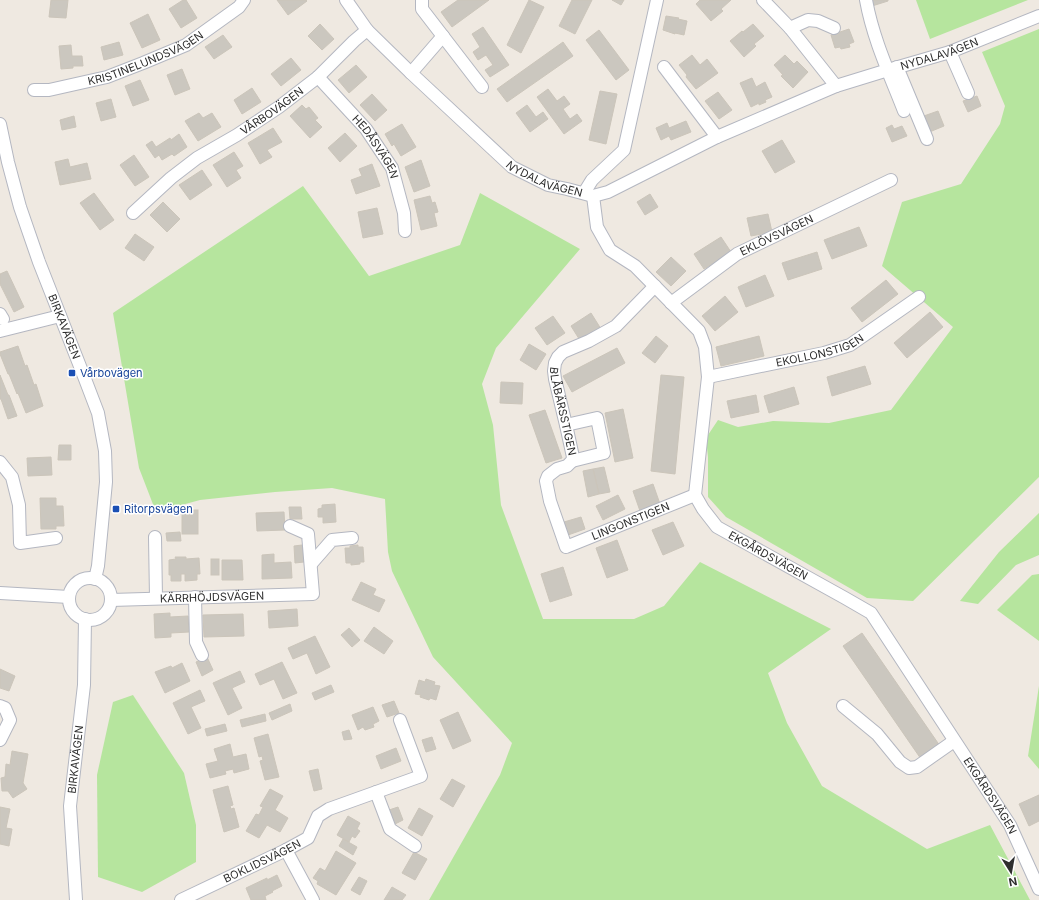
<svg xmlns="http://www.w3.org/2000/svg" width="1039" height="900" font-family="Inter,sans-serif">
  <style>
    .green { fill: #b6e59e }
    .building { fill: #cbc7bf; stroke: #cbc5ba }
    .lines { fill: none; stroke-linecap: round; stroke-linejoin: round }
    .minor-casing { stroke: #b4b7c1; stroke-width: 14 }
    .minor { stroke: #fff; stroke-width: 12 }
    .transit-dot { fill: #1a4fb4; stroke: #fff; stroke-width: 1.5 }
    .labels { text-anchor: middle; stroke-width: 3; stroke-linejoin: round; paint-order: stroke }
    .street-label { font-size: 11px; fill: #2e2e2e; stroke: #fff }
    .transit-label { font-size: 11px; fill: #164399; stroke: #fff; text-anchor: start }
  </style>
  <rect width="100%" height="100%" fill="#efe9e1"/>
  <!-- green -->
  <g class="green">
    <polygon points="916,0 1028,0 930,39"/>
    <polygon points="1039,29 1039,477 913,601 867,598 726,517 708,497 708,457 706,438 718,420 738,427 773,421 829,423 891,410 953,327 882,266 902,202 961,184 1000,124 1005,106 982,52"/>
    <polygon points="303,186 369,276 460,245 480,193 580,249 496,348 482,384 493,425 501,505 543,619 634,619 664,606 700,562 831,629 768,673 787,723 822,786 927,849 990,825 1030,900 429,900 500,775 512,743 433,657 392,571 388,552 385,499 332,488 275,492 200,500 156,512 139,468 113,313"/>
    <polygon points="1039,513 1039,555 1016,565 978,604 960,601 999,552"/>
    <polygon points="1039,574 1039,641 997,610 1032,575"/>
    <polygon points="1039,686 1039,769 1028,756"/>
    <polygon points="133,695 184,773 196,825 196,862 142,892 98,877 97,775 113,702"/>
  </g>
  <!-- building -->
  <g class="building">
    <polygon points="51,0 68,0 66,18 49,17"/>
    <polygon points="183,0 186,0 197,18 181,28 169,9"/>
    <polygon points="277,0 306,0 307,1 288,15"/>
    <polygon points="458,0 489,0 452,27 441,12"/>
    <polygon points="529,0 544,7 521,53 507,45"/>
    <polygon points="572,0 592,0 575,34 559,26"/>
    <polygon points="612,0 624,0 621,5"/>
    <polygon points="700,0 731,0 721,9 723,11 711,21 696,4"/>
    <polygon points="870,0 888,0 888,1 872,6"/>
    <polygon points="148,14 160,40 142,48 130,23"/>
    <polygon points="666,16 679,18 678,19 687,21 684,35 675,33 675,34 663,30"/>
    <polygon points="320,24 334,39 322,50 308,36"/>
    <polygon points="753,24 764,36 754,44 756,46 744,57 730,41 742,31 743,32"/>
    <polygon points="483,27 509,65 490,77 485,70 493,65 486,55 478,60 473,52 480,47 472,34"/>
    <polygon points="849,29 854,42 849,44 850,47 841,49 840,47 835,48 831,35"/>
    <polygon points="599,30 629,70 616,80 586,40"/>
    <polygon points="223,35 232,47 214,59 205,47"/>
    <polygon points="119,42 123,55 104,60 101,47"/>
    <polygon points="563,42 573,56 507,102 497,89"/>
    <polygon points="71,45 72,56 82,56 83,66 73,66 73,68 61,69 59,46"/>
    <polygon points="692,55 700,65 707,59 718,73 696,89 686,77 687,75 679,65"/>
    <polygon points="785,55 794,64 797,61 808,72 793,88 781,76 783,75 774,65"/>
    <polygon points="291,58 301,70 281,86 271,74"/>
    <polygon points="356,65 367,77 349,93 338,80"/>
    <polygon points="182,69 190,89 175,95 167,75"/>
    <polygon points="752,78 756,87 765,82 772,97 765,100 766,102 759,105 759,103 751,107 740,83"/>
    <polygon points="140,80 149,100 133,106 125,86"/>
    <polygon points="252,88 261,102 242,114 234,100"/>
    <polygon points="548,89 557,101 564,96 570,104 563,109 570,119 577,114 582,121 564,134 537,97"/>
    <polygon points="600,91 617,94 606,144 589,140"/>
    <polygon points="718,92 732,110 719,119 705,101"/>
    <polygon points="372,94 387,110 375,121 360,105"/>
    <polygon points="977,96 981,106 968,112 963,101"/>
    <polygon points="111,99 116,117 101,121 96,103"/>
    <polygon points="302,105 306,109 309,107 318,118 315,120 322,127 310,138 290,116"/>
    <polygon points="527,105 536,117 543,112 548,119 530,132 516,113"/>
    <polygon points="938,111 944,126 927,133 921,117"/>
    <polygon points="199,113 203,118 212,113 221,127 198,141 185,121"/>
    <polygon points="74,116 76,127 62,130 60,120"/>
    <polygon points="686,121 691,132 671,140 669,136 661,140 656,128 667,123 669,128"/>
    <polygon points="402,124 416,147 401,156 394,144 392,146 385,134"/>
    <polygon points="892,125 894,129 902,126 907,136 892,142 886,128"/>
    <polygon points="273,128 282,142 267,150 272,157 260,164 248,143"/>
    <polygon points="345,133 357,146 340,162 328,148"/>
    <polygon points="179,134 187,147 174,156 172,154 162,160 159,155 155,158 146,145 152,141 156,147 170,138 171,140"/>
    <polygon points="782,140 795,162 775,173 762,151"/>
    <polygon points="234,152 243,166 236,170 241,178 227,187 213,165"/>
    <polygon points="134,155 149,177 135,186 120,165"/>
    <polygon points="68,159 70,167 87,163 91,179 60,185 55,162"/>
    <polygon points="421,160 430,186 414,192 405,167"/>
    <polygon points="372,164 380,186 356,194 351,180 362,176 359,169"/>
    <polygon points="202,170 212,185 190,200 179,185"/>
    <polygon points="94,193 114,220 100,230 80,203"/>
    <polygon points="650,194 658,207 645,215 637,202"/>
    <polygon points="430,196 432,203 435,202 438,212 434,213 437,226 421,230 414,200"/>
    <polygon points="163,202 180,219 167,232 150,215"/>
    <polygon points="377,208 383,234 363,238 358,212"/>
    <polygon points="768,214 772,232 751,236 747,218"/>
    <polygon points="859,227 867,246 832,259 824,240"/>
    <polygon points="135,234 154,247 144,261 125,248"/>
    <polygon points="721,237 731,252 704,269 694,254"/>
    <polygon points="817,252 822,269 788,280 782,263"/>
    <polygon points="671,257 686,271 671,286 656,272"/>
    <polygon points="7,271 24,307 14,312 0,284 0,274"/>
    <polygon points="765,275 774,296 746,307 738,287"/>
    <polygon points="886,280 898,294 862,322 851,308"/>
    <polygon points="725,296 738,312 715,331 702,316"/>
    <polygon points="930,312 943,327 907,358 894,343"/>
    <polygon points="591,313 601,329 581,342 571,326"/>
    <polygon points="553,316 565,333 547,345 535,328"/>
    <polygon points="656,336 668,346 655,363 642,353"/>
    <polygon points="759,336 764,356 721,366 716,347"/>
    <polygon points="529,344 546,354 536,370 520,360"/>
    <polygon points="18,346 25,366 27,365 34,385 36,384 43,406 26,413 18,393 17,394 9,374 8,374 0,354 0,352"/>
    <polygon points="617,348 625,363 572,392 563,376"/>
    <polygon points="865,366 871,384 832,396 827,377"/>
    <polygon points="0,375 8,395 9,395 17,416 8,419 1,399 0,399"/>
    <polygon points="661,375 684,377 675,474 651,471"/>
    <polygon points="501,382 523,383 522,404 500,403"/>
    <polygon points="794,387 799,404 769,413 764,396"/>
    <polygon points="756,395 759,412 731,418 727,401"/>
    <polygon points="623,409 633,458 615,462 605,413"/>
    <polygon points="545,410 562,458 546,463 529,415"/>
    <polygon points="59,445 71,445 71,460 58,460"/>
    <polygon points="51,457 52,475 28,476 27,458"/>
    <polygon points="604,467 610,492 599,494 593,469"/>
    <polygon points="593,469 599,494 588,497 583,471"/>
    <polygon points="653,484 660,504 640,511 633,491"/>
    <polygon points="618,495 625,509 603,520 596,506"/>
    <polygon points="40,498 56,498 56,506 63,506 64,526 56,526 56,529 41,529"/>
    <polygon points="335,504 336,522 323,523 323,517 318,517 318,509 322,508 322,505"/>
    <polygon points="289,507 301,507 302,519 290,519"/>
    <rect x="182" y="510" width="16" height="24"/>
    <polygon points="284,512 285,530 257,531 256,513"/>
    <polygon points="581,517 585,529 568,535 564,522"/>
    <polygon points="673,522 684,546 663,555 652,530"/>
    <polygon points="180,532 181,541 167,541 166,533"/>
    <polygon points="617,540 628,570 607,578 596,548"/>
    <polygon points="302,545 304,562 295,563 294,546"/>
    <polygon points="358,545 358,547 363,547 364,562 360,562 360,564 351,565 351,563 346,563 345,548 350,548 350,546"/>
    <polygon points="274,554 274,563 291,562 292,578 262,579 262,555"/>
    <polygon points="175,557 186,557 186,559 199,558 200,574 197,574 197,580 185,581 185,574 181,574 181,581 171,581 171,575 169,575 169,560 176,559"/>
    <rect x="211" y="559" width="8" height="16"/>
    <polygon points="222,560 242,560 243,580 222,580"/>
    <polygon points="563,567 572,595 550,602 541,574"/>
    <polygon points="361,582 376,589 373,595 385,600 379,612 352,600"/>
    <polygon points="297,609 298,626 269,628 268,611"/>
    <polygon points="170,613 170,617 188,616 189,632 171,633 171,637 155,638 154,614"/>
    <polygon points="243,614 244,636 204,637 203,615"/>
    <polygon points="374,627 393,641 384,654 364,641"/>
    <polygon points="349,628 360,640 352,647 341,635"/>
    <polygon points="862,633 940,746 921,759 843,646"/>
    <polygon points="315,636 330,667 316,674 307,653 293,659 288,648"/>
    <polygon points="207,657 213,670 202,676 196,662"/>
    <polygon points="282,662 297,693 283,699 274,679 260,685 255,674"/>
    <polygon points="182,663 190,681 165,693 155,672 171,666 172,668"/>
    <polygon points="0,669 15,676 9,691 0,688"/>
    <polygon points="240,671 245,682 232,688 242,708 228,715 213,683"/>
    <polygon points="426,679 435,682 434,685 440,686 436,700 430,698 429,700 420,697 421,695 415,694 419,680 425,682"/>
    <polygon points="331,685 334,692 315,700 312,693"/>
    <polygon points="200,690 205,701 191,707 201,728 188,734 173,703"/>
    <polygon points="394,701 399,713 387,717 382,705"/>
    <polygon points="290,704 292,711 272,720 269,713"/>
    <polygon points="373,707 379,721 373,724 374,727 365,730 363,727 358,730 352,715"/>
    <polygon points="458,712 471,741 453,749 440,720"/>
    <polygon points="265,714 266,721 242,727 240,720"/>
    <polygon points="225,724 227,731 207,736 205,729"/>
    <polygon points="349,730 352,739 344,740 342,732"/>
    <polygon points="268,734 279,777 265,780 260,761 263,760 262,756 259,757 254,738"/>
    <polygon points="432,737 436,749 426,752 422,740"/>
    <polygon points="230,744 233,757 246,754 249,769 234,773 233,769 225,771 226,774 210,778 206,764 218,761 214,749"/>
    <polygon points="396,748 401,761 381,769 376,756"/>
    <polygon points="12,751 28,754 23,783 27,789 13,798 8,791 2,791 1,778 5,777 6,764 10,765"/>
    <polygon points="318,769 322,789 314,791 309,771"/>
    <polygon points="452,779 465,786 453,807 440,799"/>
    <polygon points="228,786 233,805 230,806 231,809 234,808 239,827 224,832 213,790"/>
    <polygon points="270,789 283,796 275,810 288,818 280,832 267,825 259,838 246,831 256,814 259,815 263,807 260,806"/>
    <polygon points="1039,795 1039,821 1029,826 1019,804"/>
    <polygon points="0,807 10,809 6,828 12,829 9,846 0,844"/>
    <polygon points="398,807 403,820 395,824 389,810"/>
    <polygon points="419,808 433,816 422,836 408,828"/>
    <polygon points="348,816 360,823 357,829 360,831 355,838 352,836 349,842 337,835"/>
    <polygon points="343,839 357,847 353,855 339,846"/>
    <polygon points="336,851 356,863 336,895 317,884 318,881 313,878 320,868 325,871"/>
    <polygon points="414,852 427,859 415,880 402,873"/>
    <polygon points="277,875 282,886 272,891 273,892 265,896 266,900 251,900 246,888 267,878 267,880"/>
    <polygon points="359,877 367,881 360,895 351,890"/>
    <polygon points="392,887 406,895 402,900 384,900"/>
  </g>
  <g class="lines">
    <!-- minor casing -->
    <g class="minor-casing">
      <g id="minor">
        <path id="s1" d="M346,0L367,30L411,73L512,167L548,185L567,189L593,196L608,192L717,137L836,86L888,70L950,52L1039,16"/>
        <polyline points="422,0 422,9 482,87"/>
        <polyline points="763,0 790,28 836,86"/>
        <path d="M866,0C873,39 890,75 904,111"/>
        <polyline points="790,28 808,20 818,21 834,28"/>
        <polyline points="950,52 968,93"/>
        <polyline points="664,67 717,137"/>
        <polyline points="897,67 927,139"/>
        <polyline points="411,73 443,36"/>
        <path id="s2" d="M318,77L366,129L392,168L404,213L405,231"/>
        <path id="s3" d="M34,90H49L107,77L143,63L186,45L239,7L244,0"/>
        <path id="s4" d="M0,124L8,162L20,207L39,262L85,379L98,413L105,451L106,482L98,566L95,579"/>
        <polyline points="584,193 592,180 624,150 657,0"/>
        <path id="s5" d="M593,196L597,227L610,250L635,266L699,331L705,347L708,377L695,495L703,509L717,527L845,598L871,613L1010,825L1039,889"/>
        <path id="s6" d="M133,213L171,178L197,158L237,135L279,107L318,77L354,41L367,30"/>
        <path id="s7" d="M655,286L616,326L589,341L563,352L558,357L555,363L554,371L555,379L566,425L573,457L572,461L567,466L557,469L548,476L546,481L550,501L566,547L695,495"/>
        <path id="s8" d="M671,303L737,254L891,180"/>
        <polyline points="0,314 3,319"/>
        <polyline points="0,331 60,316"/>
        <path id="s9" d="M708,377L824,353L850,345L919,297"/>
        <polyline points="566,425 597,418 604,453 572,461"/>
        <polyline points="0,462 12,477 19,505 20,543 56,538"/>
        <polyline points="155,537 156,598"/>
        <polyline points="311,564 332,540 352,538"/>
        <circle cx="90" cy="599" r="21"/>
        <polyline points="0,593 69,597"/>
        <polyline points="195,597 196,642 202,655"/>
        <path id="s10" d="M111,600L313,594L308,534L290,526"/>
        <polyline points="0,706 5,708 10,720 0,740"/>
        <polyline points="843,706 877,734 900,762 909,768 917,767 954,741"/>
        <polyline points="376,792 390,829 415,846"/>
        <polyline points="286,850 313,900"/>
        <path id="s11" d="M76,900L70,806L84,685L85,619"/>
        <path id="s12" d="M181,900L286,850L308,838L318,816L329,809L421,776L400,720"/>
      </g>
    </g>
    <!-- minor -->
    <use href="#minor" class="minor"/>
  </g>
  <!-- markers -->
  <g class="transit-dot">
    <rect x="68" y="369" width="8" height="8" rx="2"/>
    <rect x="112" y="505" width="8" height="8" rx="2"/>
  </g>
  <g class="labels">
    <!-- street labels -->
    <g class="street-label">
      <text dy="4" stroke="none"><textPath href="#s1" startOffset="698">NYDALAVÄGEN</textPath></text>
      <text dy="4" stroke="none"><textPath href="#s3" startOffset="117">KRISTINELUNDSVÄGEN</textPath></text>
      <text dy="4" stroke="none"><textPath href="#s6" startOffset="173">VÅRBOVÄGEN</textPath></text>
      <text dy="4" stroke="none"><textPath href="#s2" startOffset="91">HEDÅSVÄGEN</textPath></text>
      <text dy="4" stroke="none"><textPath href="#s1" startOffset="271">NYDALAVÄGEN</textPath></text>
      <text dy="4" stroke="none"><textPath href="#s8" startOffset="126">EKLÖVSVÄGEN</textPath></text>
      <text dy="4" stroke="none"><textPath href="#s4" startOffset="213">BIRKAVÄGEN</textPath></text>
      <text dy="4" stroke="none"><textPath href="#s9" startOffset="115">EKOLLONSTIGEN</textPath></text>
      <text dy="4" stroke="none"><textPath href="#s7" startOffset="178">BLÅBÄRSSTIGEN</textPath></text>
      <text dy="4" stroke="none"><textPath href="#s7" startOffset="402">LINGONSTIGEN</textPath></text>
      <text dy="4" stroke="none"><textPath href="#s5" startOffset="442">EKGÅRDSVÄGEN</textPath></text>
      <text dy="4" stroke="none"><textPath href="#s10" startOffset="101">KÄRRHÖJDSVÄGEN</textPath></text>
      <text dy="4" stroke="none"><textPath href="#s11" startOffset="141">BIRKAVÄGEN</textPath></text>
      <text dy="4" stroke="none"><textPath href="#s5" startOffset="778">EKGÅRDSVÄGEN</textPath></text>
      <text dy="4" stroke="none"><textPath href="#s12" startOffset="90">BOKLIDSVÄGEN</textPath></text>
    </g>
    <!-- transit labels -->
    <g class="transit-label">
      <text x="80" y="377">Vårbovägen</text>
      <text x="124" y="513">Ritorpsvägen</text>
    </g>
  </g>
  <!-- north arrow -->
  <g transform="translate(1011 872) rotate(169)" stroke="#ffffff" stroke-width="3" paint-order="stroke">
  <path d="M0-3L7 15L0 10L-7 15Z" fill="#2e2e2e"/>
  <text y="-6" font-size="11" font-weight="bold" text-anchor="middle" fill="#2e2e2e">N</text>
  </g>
</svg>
